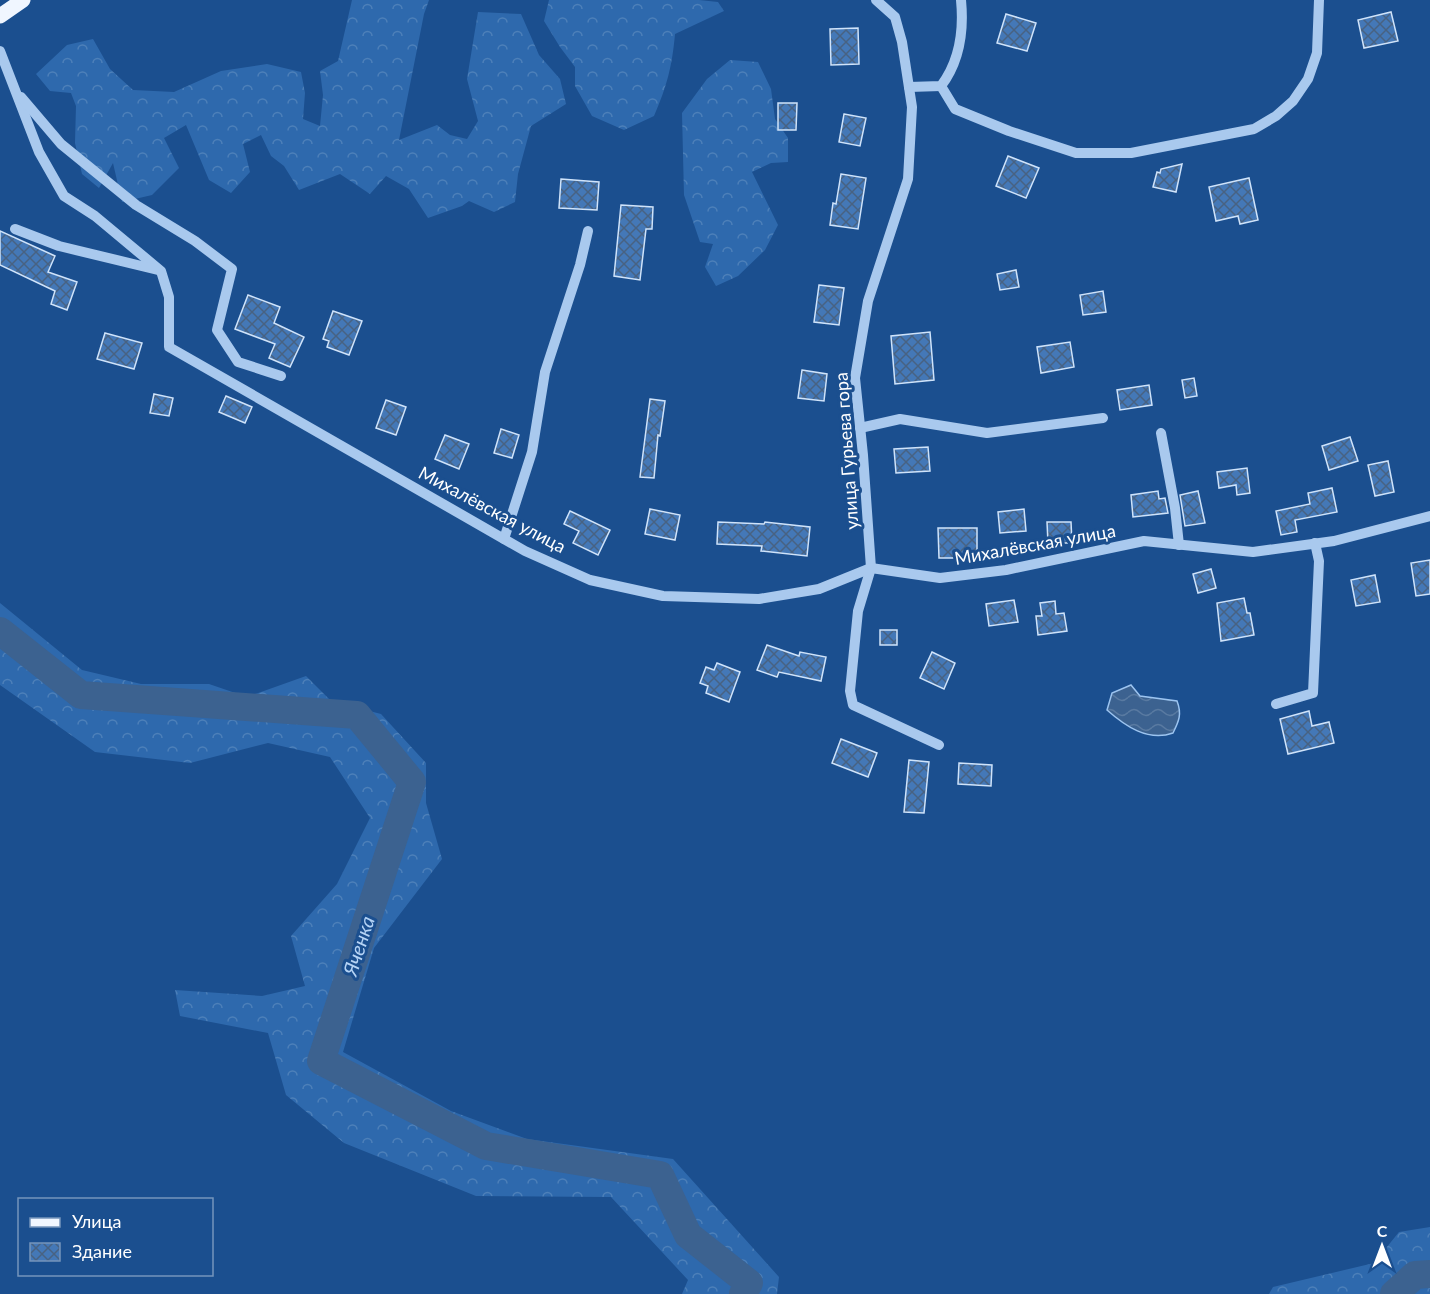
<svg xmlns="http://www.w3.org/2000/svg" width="1430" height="1294" font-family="Lato,sans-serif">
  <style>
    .forest { fill: url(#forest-crowns) }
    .water { fill: url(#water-waves); stroke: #9cc4f0; stroke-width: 1.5 }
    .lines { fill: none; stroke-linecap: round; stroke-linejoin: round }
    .river { stroke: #3c6290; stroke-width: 28 }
    .building { fill: url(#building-cross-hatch); stroke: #cfe3fa; stroke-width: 1.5 }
    .minor { stroke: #a9c9ee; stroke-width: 10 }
    .major { stroke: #f0f6ff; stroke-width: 15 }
    .labels { text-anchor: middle; stroke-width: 6; stroke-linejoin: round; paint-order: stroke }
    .street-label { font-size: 18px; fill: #fff; stroke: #1b4f8f }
    .water-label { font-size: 20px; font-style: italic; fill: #b5d3f5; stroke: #1b4f8f }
  </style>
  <defs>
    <pattern id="forest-crowns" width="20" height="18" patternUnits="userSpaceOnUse" patternTransform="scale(1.5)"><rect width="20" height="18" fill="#2e69ad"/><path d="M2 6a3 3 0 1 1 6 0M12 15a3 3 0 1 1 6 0" fill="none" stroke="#4d80b9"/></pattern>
    <pattern id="water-waves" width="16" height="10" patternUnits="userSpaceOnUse" patternTransform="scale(1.5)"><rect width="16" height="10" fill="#3c6290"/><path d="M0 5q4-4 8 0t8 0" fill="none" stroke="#597aa1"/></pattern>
    <pattern id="building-cross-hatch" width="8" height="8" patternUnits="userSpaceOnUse" patternTransform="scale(1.5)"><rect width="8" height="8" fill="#4478b7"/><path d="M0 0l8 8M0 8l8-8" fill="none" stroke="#486282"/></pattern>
  </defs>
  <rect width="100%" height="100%" fill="#1b4f8f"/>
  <!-- forest -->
  <g class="forest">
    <polygon points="352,0 429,0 424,14 399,140 437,125 450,135 467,139 478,121 467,79 478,12 521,14 539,55 560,79 566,104 531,126 518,174 515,202 494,212 469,201 462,206 428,218 409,189 386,176 370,194 340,174 299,190 284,166 271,156 261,135 243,144 250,172 231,193 209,180 186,125 164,138 179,168 152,195 122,202 113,163 99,188 82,174 75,143 76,106 71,93 50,91 36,74 67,45 93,39 110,69 133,90 174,92 221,71 267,64 301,72 305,93 303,119 320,126 323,95 320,71 338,61"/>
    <path d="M549,0H699L718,2L724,11L675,34C672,67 667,86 654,116L624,130L592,116L575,86V67L560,47L544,21Z"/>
    <polygon points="730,60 758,62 771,89 775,119 788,138 788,162 771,163 752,172 778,225 765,250 738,276 716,286 705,267 713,244 700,242 684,195 682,113 707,79"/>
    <polygon points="0,603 82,670 141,684 209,684 247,697 306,676 331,701 381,714 426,763 426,803 442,859 374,948 343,1052 451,1111 527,1139 673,1159 779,1277 777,1294 682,1294 688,1280 611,1197 476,1196 344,1143 286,1095 268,1033 180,1016 175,990 262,996 305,986 291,936 337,884 370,818 330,757 268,743 190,763 95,752 0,685"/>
    <polygon points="1430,1227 1430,1294 1269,1294 1273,1287 1374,1263 1399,1232"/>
  </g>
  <!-- water -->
  <path class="water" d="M1131,685L1140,696L1177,701C1182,714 1179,721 1173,733C1148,742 1125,726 1107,710L1112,693Z"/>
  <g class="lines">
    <!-- river -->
    <g class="river">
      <polyline points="0,631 81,695 357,715 412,782 321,1061 486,1146 660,1175 688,1235 749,1283 743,1294"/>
      <polyline points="1394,1294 1415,1275 1430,1274"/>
    </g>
  </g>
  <!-- building -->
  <g class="building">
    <polygon points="1391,12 1398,41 1364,48 1358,20"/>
    <polygon points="1006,14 1036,23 1027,51 997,43"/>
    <polygon points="858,28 859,64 831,65 830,29"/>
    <polygon points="778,103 797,103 796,130 778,130"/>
    <polygon points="844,114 866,118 860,146 839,142"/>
    <polygon points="1008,156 1039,168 1026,198 996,186"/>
    <polygon points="1182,164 1176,192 1153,187 1157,172 1160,173 1161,169"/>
    <polygon points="841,174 866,178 858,229 830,225 833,203 836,204"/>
    <polygon points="1249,178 1258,220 1240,224 1238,216 1216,221 1209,187"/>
    <polygon points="561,179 599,182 597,210 559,208"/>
    <polygon points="621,205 653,207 652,229 646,229 640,280 614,276"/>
    <polygon points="0,231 55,256 48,272 77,282 67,310 51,304 55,291 0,265"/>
    <polygon points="1016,270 1019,287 1000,290 997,274"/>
    <polygon points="819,285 844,288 839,325 814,322"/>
    <polygon points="1103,291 1106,312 1083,315 1080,295"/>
    <polygon points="248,295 280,307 274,323 304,337 290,367 269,358 275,344 235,329"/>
    <polygon points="333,311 362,321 349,355 327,347 329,341 323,339"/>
    <polygon points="930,332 934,380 895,384 891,336"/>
    <polygon points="105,333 142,343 134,369 97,359"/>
    <polygon points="1070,342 1074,367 1041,373 1037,347"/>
    <polygon points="802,370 827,374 824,401 798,398"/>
    <polygon points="1194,378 1197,396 1185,398 1182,380"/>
    <polygon points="1149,385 1152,405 1120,410 1117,390"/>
    <polygon points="154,394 173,398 169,416 150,413"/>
    <polygon points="226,396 252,407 245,423 219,412"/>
    <polygon points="650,399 665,401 660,436 658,435 654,478 640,477"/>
    <polygon points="386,400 406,407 396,435 376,428"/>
    <polygon points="501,429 519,435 512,458 494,453"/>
    <polygon points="445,435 469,444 459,469 435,459"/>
    <polygon points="1350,437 1358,461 1329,470 1322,446"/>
    <polygon points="928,447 930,471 896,473 894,449"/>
    <polygon points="1388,461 1394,492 1375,496 1368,465"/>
    <polygon points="1247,468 1250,493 1237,495 1236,485 1219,488 1217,472"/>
    <polygon points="1332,488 1337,512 1295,520 1297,532 1281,535 1276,511 1310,504 1308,493"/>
    <polygon points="1158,491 1159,499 1165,498 1168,513 1133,517 1131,495"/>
    <polygon points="1198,491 1205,523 1185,526 1180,495"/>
    <polygon points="650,509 680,515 675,540 645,534"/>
    <polygon points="1024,509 1026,531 1000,533 998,512"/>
    <polygon points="570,511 610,530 598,555 573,543 579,531 564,524"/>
    <polygon points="718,522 764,524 765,522 810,527 807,556 761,551 762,546 717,544"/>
    <polygon points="1047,522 1071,522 1072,543 1048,543"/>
    <polygon points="938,528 977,528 977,558 939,558"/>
    <polygon points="1430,560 1430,594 1416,596 1411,563"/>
    <polygon points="1211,569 1216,588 1198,593 1193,574"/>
    <polygon points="1375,575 1380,602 1356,606 1351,580"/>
    <polygon points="1244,598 1247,613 1250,613 1254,635 1221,641 1217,603"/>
    <polygon points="1014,600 1018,622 989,626 986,604"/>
    <polygon points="1055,601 1056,614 1064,613 1067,631 1038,635 1036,616 1042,616 1040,603"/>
    <rect x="880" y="630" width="17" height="15"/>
    <polygon points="767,645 799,656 800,652 826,657 821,681 779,672 777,677 757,670"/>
    <polygon points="932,652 955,663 944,689 920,678"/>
    <polygon points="717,663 740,672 729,702 706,693 708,686 700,683 706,667 714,670"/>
    <polygon points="1309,711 1312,726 1329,722 1334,743 1288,754 1280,719"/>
    <polygon points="841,739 877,753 868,777 832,763"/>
    <polygon points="909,760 929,762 924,813 904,812"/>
    <polygon points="959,763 992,765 991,786 958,784"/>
  </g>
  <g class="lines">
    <!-- minor -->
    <g class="minor">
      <polyline points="876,0 895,17 902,42 912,107 908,179 868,301 855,378 863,455 871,568 858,611 850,691 853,705 939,745"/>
      <polyline points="0,51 39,152 64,196 95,216 161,271 169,297 169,347 525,551 590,580 663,596 759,599 819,589 871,568 940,578 1006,570 1144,541 1253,552 1334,541 1430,516"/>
      <polyline points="941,86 955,109 1009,131 1076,153 1131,153 1254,129 1276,116 1293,101 1308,79 1317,53 1319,0"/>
      <path d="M909,87L941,86C960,61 964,31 961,0"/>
      <polyline points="21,97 61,144 136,205 195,241 232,269 217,330 238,362 281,376"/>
      <polyline points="15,229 59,246 158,270"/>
      <polyline points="860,428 900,419 987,433 1103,418"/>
      <polyline points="1161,433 1175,508 1179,545"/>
      <polyline points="504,539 532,452 545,372 580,265 588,231"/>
      <polyline points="1276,704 1313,693 1319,561 1315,543"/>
    </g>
    <!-- major -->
    <polyline class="major" points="0,16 23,0"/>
  </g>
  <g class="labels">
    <!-- street labels -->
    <g class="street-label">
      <text transform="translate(847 451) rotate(-94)" y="6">улица Гурьева гора</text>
      <text transform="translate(492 510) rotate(28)" y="6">Михалёвская улица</text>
      <text transform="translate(1035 545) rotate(-10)" y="6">Михалёвская улица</text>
    </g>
    <!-- water labels -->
    <g class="water-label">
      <text transform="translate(359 946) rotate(-72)" y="7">Яченка</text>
    </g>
  </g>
  <!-- legend -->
  <rect x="18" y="1198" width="195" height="78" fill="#1b4f8f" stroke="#7695bc" stroke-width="1.5"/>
  <rect x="30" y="1218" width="30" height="9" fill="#f0f6ff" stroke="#7695bc" stroke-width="1.5"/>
  <text x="72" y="1228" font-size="18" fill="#ffffff">Улица</text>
  <rect x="30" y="1243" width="30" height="18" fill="url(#building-cross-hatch)" stroke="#7695bc" stroke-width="1.5"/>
  <text x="72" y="1258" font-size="18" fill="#ffffff">Здание</text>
  <!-- north arrow -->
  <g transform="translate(1382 1246)" stroke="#1b4f8f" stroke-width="4.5" paint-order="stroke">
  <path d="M0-4.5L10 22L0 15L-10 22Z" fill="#ffffff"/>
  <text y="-9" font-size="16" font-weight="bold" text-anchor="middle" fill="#ffffff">С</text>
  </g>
</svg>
